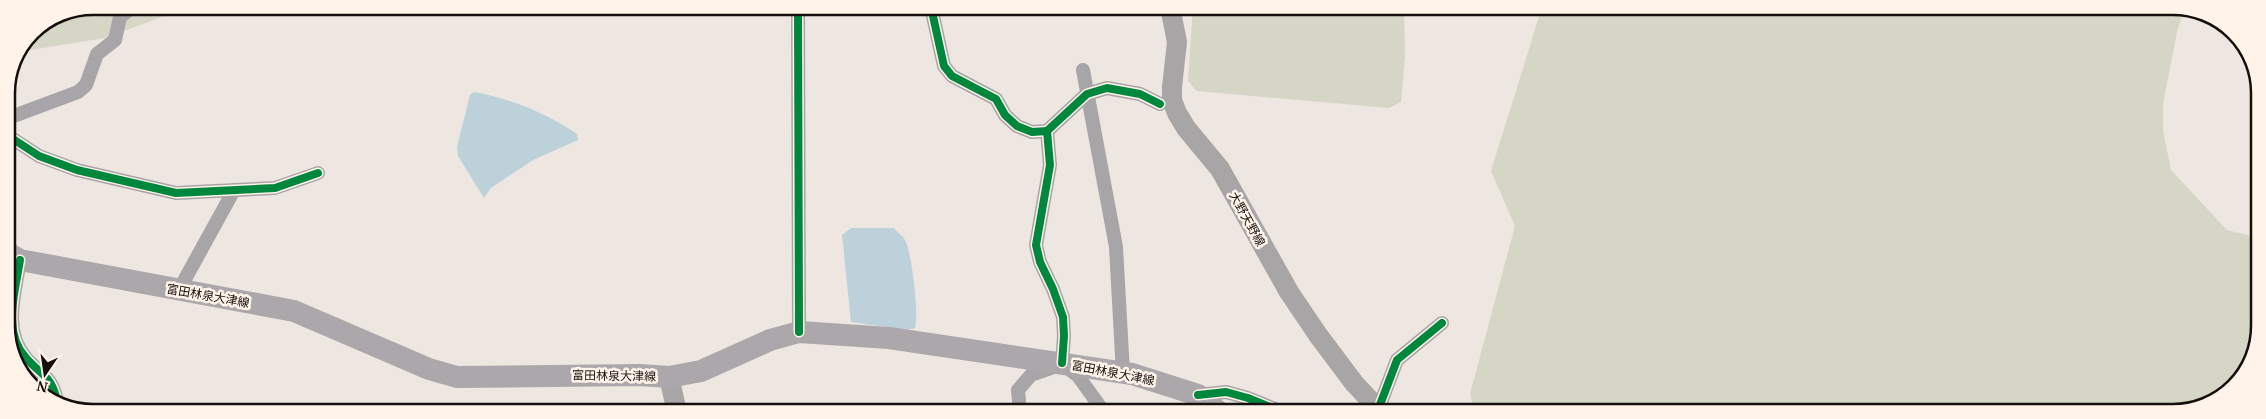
<svg xmlns="http://www.w3.org/2000/svg" width="2266" height="419" font-family="'PT Serif','Noto Sans JP',serif">
  <style>
    .green { fill: #d5d6c6 }
    .water { fill: #bdd1db }
    .lines { fill: none; stroke-linecap: round; stroke-linejoin: round }
    .street { stroke: #a7a5a8; stroke-width: 14 }
    .secondary { stroke: #a7a5a6; stroke-width: 20 }
    .primary { stroke: #aca7aa; stroke-width: 22 }
    .cycleway-casing { stroke: #fff3ea; stroke-width: 11 }
    .cycleway { stroke: #00873e; stroke-width: 8 }
    .labels { text-anchor: middle; stroke-width: 5; stroke-linejoin: round; paint-order: stroke }
    .street-label { font-size: 12px; fill: #15100d; stroke: #fff3ea }
    .rim { fill: none; stroke: #15100d; stroke-width: 2.5 }
  </style>
  <rect width="100%" height="100%" fill="#ede6e1"/>
  <!-- green -->
  <g class="green">
    <path d="M93,6H191L105,38L18,52C40,19 55,14 93,6Z"/>
    <polygon points="1193,7 1404,7 1405,57 1401,102 1389,108 1197,91 1188,81"/>
    <polygon points="1542,7 2185,7 2177,32 2163,104 2163,131 2171,170 2227,230 2259,238 2259,338 2230,391 2179,413 1475,412 1470,394 1515,226 1491,171"/>
  </g>
  <!-- water -->
  <g class="water">
    <path d="M474,92C511,99 545,112 577,134L578,140L533,160L491,188L484,198L458,156L457,147L470,95Z"/>
    <path d="M851,228H894C897,232 903,236 905,240C912,253 919,314 915,328L907,330L851,322L842,235Z"/>
  </g>
  <g class="lines">
    <!-- street -->
    <g class="street">
      <polyline points="798,7 799,332"/>
      <polyline points="931,7 944,66 952,76 996,99 1005,115 1017,126 1032,132 1047,131 1087,94 1107,88 1140,94 1160,104"/>
      <polyline points="1083,70 1116,247 1123,373"/>
      <polyline points="7,122 11,117 78,92 86,85 97,54 115,40 120,17 134,6"/>
      <polyline points="1047,131 1050,165 1036,245 1040,262 1053,289 1063,317 1064,336 1062,363"/>
      <polyline points="7,135 39,156 77,170 176,193 275,188 318,173"/>
      <path d="M20,260C15,293 2,331 26,358C42,376 52,376 57,401"/>
      <polyline points="179,290 234,190"/>
      <polyline points="1065,366 1078,376 1104,412"/>
      <polyline points="1198,395 1226,392 1248,398 1282,412"/>
      <polyline points="1020,412 1018,390 1031,375 1057,366"/>
      <polyline points="1368,412 1378,410 1397,360 1442,323"/>
    </g>
    <!-- secondary -->
    <g class="secondary">
      <polyline points="1170,7 1177,42 1172,87 1172,100 1177,113 1186,128 1220,169 1289,292 1318,335 1354,383 1381,412"/>
      <polyline points="669,377 677,412"/>
    </g>
    <!-- primary -->
    <polyline class="primary" points="8,253 20,260 294,311 429,369 457,377 640,375 669,377 701,371 770,340 799,332 889,338 1132,374 1198,395 1219,412"/>
    <!-- cycleway casing -->
    <g class="cycleway-casing">
      <g id="cycleway">
        <polyline points="798,7 799,332"/>
        <polyline points="931,7 944,66 952,76 996,99 1005,115 1017,126 1032,132 1047,131 1087,94 1107,88 1140,94 1160,104"/>
        <polyline points="1047,131 1050,165 1036,245 1040,262 1053,289 1063,317 1064,336 1062,363"/>
        <polyline points="7,135 39,156 77,170 176,193 275,188 318,173"/>
        <path d="M20,260C15,293 2,331 26,358C42,376 52,376 57,401"/>
        <polyline points="1198,395 1226,392 1248,398 1282,412"/>
        <polyline points="1368,412 1378,410 1397,360 1442,323"/>
      </g>
    </g>
    <!-- cycleway -->
    <use href="#cycleway" class="cycleway"/>
  </g>
  <g class="labels">
    <!-- street labels -->
    <g class="street-label">
      <text transform="translate(1247 219) rotate(61)" y="4">大野天野線</text>
      <text transform="translate(208 296) rotate(10)" y="4">富田林泉大津線</text>
      <text transform="translate(1113 373) rotate(11)" y="4">富田林泉大津線</text>
      <text transform="translate(614 376) rotate(1)" y="4">富田林泉大津線</text>
    </g>
  </g>
  <!-- crop -->
  <path d="M0 0H2266V419H0ZM93 15H2173A78 78 0 0 1 2251 93V326A78 78 0 0 1 2173 404H93A78 78 0 0 1 15 326V93A78 78 0 0 1 93 15Z" fill="#fff3ea" fill-rule="evenodd"/>
  <path class="rim" d="M93 15H2173A78 78 0 0 1 2251 93V326A78 78 0 0 1 2173 404H93A78 78 0 0 1 15 326V93A78 78 0 0 1 93 15Z"/>
  <!-- north arrow -->
  <g transform="translate(45 374) rotate(193)" stroke="#fff3ea" stroke-width="4" paint-order="stroke">
  <path d="M0-4L9 19L0 12L-9 19Z" fill="#15100d"/>
  <text y="-8" font-size="14" font-weight="bold" text-anchor="middle" fill="#15100d">N</text>
  </g>
</svg>
